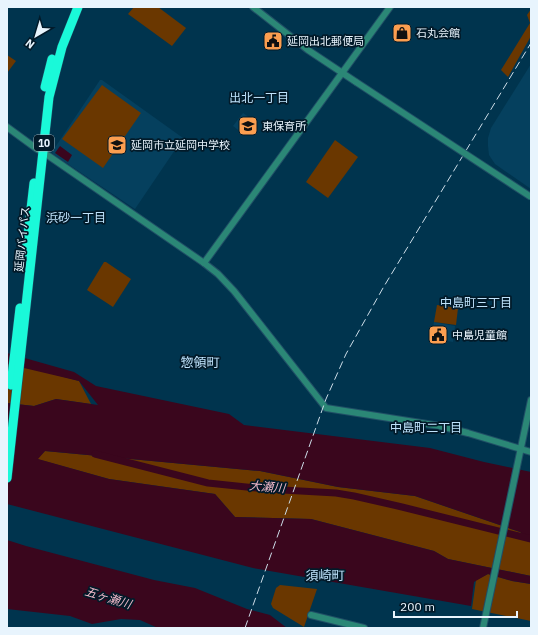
<svg xmlns="http://www.w3.org/2000/svg" width="538" height="635" font-family="'IBM Plex Sans','Noto Sans JP',sans-serif">
  <style>
    .built { fill: #05405e }
    .green { fill: #6a3700 }
    .water { fill: #3a061d }
    .lines { fill: none; stroke-linecap: round; stroke-linejoin: round }
    .river { stroke: #3a061d; stroke-width: 7 }
    .minor-casing { stroke: #204f66; stroke-width: 8 }
    .highway-casing { stroke: #204f66; stroke-width: 10 }
    .minor { stroke: #2b8776; stroke-width: 6 }
    .highway { stroke: #1af9d9; stroke-width: 9 }
    .rail { stroke: #cddde8; stroke-width: 1; stroke-dasharray: 8 4; stroke-linecap: butt }
    .minor-bridge-casing { stroke: #204f66; stroke-width: 8; stroke-linecap: butt }
    .minor-bridge { stroke: #2b8776; stroke-width: 6 }
    .labels { text-anchor: middle; stroke-width: 3.5; stroke-linejoin: round; paint-order: stroke }
    .shield { fill: #021a29; stroke: #a3b3bd; stroke-width: 1 }
    .shield-label { font-size: 10px; font-weight: bold; fill: #e8f4fd }
    .poi-label { font-size: 11px; fill: #e8f4fd; stroke: #021a29; text-anchor: start }
    .street-label { font-size: 11px; fill: #e8f4fd; stroke: #021a29 }
    .neighbourhood-label { font-size: 12px; fill: #bfe3fc; stroke: #021a29 }
    .water-label { font-size: 12px; font-style: italic; fill: #f0b9c9; stroke: #021a29 }
    .quarter-label { font-size: 13px; fill: #bfe3fc; stroke: #021a29 }
  </style>
  <rect width="100%" height="100%" fill="#00344e"/>
  <!-- built -->
  <g class="built">
    <polygon points="531,64 531,189 495,164 489,155 488,146 488,138 491,128"/>
    <polygon points="100,80 102,80 183,138 135,209 53,154 52,152"/>
    <polygon points="243,113 256,122 246,136 233,126"/>
    <polygon points="434,322 455,326 453,342 431,338"/>
  </g>
  <!-- green -->
  <g class="green">
    <polygon points="134,7 158,7 186,28 172,46 128,14"/>
    <polygon points="531,9 531,36 508,77 501,70 530,23 527,15"/>
    <polygon points="7,55 16,61 7,73"/>
    <polygon points="102,85 141,113 103,168 62,139"/>
    <polygon points="335,140 358,157 328,198 306,182"/>
    <polygon points="104,262 106,262 131,279 113,307 87,290"/>
    <polygon points="437,305 458,308 456,325 434,322"/>
    <polygon points="7,362 79,381 91,404 56,399 34,406 7,403"/>
    <polygon points="45,451 260,471 338,487 415,496 520,532 531,540 531,576 448,559 434,551 311,519 235,517 215,494 109,479 37,459"/>
    <polygon points="488,574 512,581 531,584 531,621 472,609 476,580"/>
    <polygon points="280,585 317,589 304,627 273,608 271,604 276,588"/>
  </g>
  <!-- water -->
  <g class="water">
    <polygon points="60,146 72,155 68,162 55,153"/>
    <polygon points="7,353 74,372 96,386 229,414 244,425 430,448 484,462 531,472 531,540 520,532 415,496 338,487 260,471 45,451 38,459 109,479 215,494 235,517 311,519 434,551 448,559 531,576 531,584 512,581 488,574 474,582 471,606 253,568 7,504 7,403 34,406 56,399 98,405 79,381 7,364"/>
    <polygon points="7,540 26,546 154,580 195,588 247,609 270,615 287,628 158,628 140,620 121,619 92,624 70,616 7,609"/>
  </g>
  <g class="lines">
    <!-- river -->
    <polyline class="river" points="95,454 208,483 265,489 336,493 354,496 402,507 531,539"/>
    <!-- minor casing -->
    <g class="minor-casing">
      <g id="minor">
        <polyline points="253,7 308,50 356,82"/>
        <polyline points="7,127 37,149 43,152 204,263 218,274 234,291 326,408 440,426 468,433 531,452"/>
        <polyline points="204,263 390,7"/>
        <polyline points="311,615 364,628"/>
        <polyline points="483,628 531,400"/>
      </g>
    </g>
    <!-- highway casing -->
    <g class="highway-casing">
      <g id="highway">
        <polyline points="45,87 52,59"/>
        <polyline points="26,252 34,183"/>
        <polyline points="11,385 20,308"/>
        <polyline points="7,478 49,97 62,47 78,7"/>
      </g>
    </g>
    <!-- minor -->
    <use href="#minor" class="minor"/>
    <!-- highway -->
    <use href="#highway" class="highway"/>
    <!-- rail -->
    <polyline class="rail" points="245,628 326,399 346,354 383,288 531,43"/>
    <!-- minor-bridge casing -->
    <g class="minor-bridge-casing">
      <polyline id="minor-bridge" points="356,82 531,197"/>
    </g>
    <!-- minor-bridge -->
    <use href="#minor-bridge" class="minor-bridge"/>
  </g>
  <!-- icons -->
  <defs>
    <g id="shop-square" transform="scale(1)"><rect x="-9" y="-9" width="18" height="18" rx="4" fill="#fb9e50" stroke="#021a29"/><path d="M-5-2.5h2.3a2.7 3.5 0 0 1 5.4 0H5L5.5 6h-11ZM-1.5-2.5h3a1.5 2.3 0 0 0-3 0Z" fill="#111"/></g>
    <g id="civic-square" transform="scale(1)"><rect x="-9" y="-9" width="18" height="18" rx="4" fill="#fb9e50" stroke="#021a29"/><path d="M-.6-6.5H3V-4.5H.6V-3L4-1V1h2V6H-6V1h2V-1L-.6-3ZM-1.2 2.5V6h2.4V2.5Z" fill="#111"/></g>
    <g id="school-square" transform="scale(1)"><rect x="-9" y="-9" width="18" height="18" rx="4" fill="#fb9e50" stroke="#021a29"/><path d="M0-5L7-2L0 1L-7-2ZM-4 1L0 2.5L4 1V4Q0 6-4 4Z" fill="#111"/></g>
  </defs>
  <g fill-rule="evenodd">
    <use href="#shop-square" x="402" y="33"/>
    <use href="#civic-square" x="273" y="41"/>
    <use href="#school-square" x="248" y="126"/>
    <use href="#school-square" x="117" y="145"/>
    <use href="#civic-square" x="438" y="335"/>
  </g>
  <g class="labels">
    <!-- shield labels -->
    <rect class="shield" x="34" y="135" width="20" height="16" rx="3"/>
    <g class="shield-label">
      <text x="44" y="147">10</text>
    </g>
    <!-- poi labels -->
    <g class="poi-label">
      <text x="416" y="37">石丸会館</text>
      <text x="287" y="45">延岡出北郵便局</text>
      <text x="262" y="130">東保育所</text>
      <text x="131" y="149">延岡市立延岡中学校</text>
      <text x="452" y="339">中島児童館</text>
    </g>
    <!-- street labels -->
    <g class="street-label">
      <text transform="translate(22 239) rotate(-84)" y="4">延岡バイパス</text>
    </g>
    <!-- neighbourhood labels -->
    <g class="neighbourhood-label">
      <text x="259" y="102">出北一丁目</text>
      <text x="76" y="222">浜砂一丁目</text>
      <text x="476" y="307">中島町三丁目</text>
      <text x="426" y="432">中島町二丁目</text>
    </g>
    <!-- water labels -->
    <g class="water-label">
      <text transform="translate(267 487) rotate(5)" y="4">大瀬川</text>
      <text transform="translate(108 598) rotate(17)" y="4">五ヶ瀬川</text>
    </g>
    <!-- quarter labels -->
    <g class="quarter-label">
      <text x="200" y="367">惣領町</text>
      <text x="325" y="580">須崎町</text>
    </g>
  </g>
  <!-- border -->
  <rect width="538" height="635" fill="none" stroke="#e8f4fd" stroke-width="16"/>
  <!-- north arrow -->
  <g transform="translate(36 36) rotate(218)" stroke="#021a29" stroke-width="3" paint-order="stroke">
  <path d="M0-3L7 15L0 10L-7 15Z" fill="#e8f4fd"/>
  <text y="-6" font-size="11" font-weight="bold" text-anchor="middle" fill="#e8f4fd">N</text>
  </g>
  <!-- scale -->
  <path d="M394 611v6h123v-6" fill="none" stroke="#e8f4fd" stroke-width="2"/>
  <text x="400" y="611" font-size="12" fill="#e8f4fd" stroke="#021a29" stroke-width="3" paint-order="stroke">200 m</text>
</svg>
